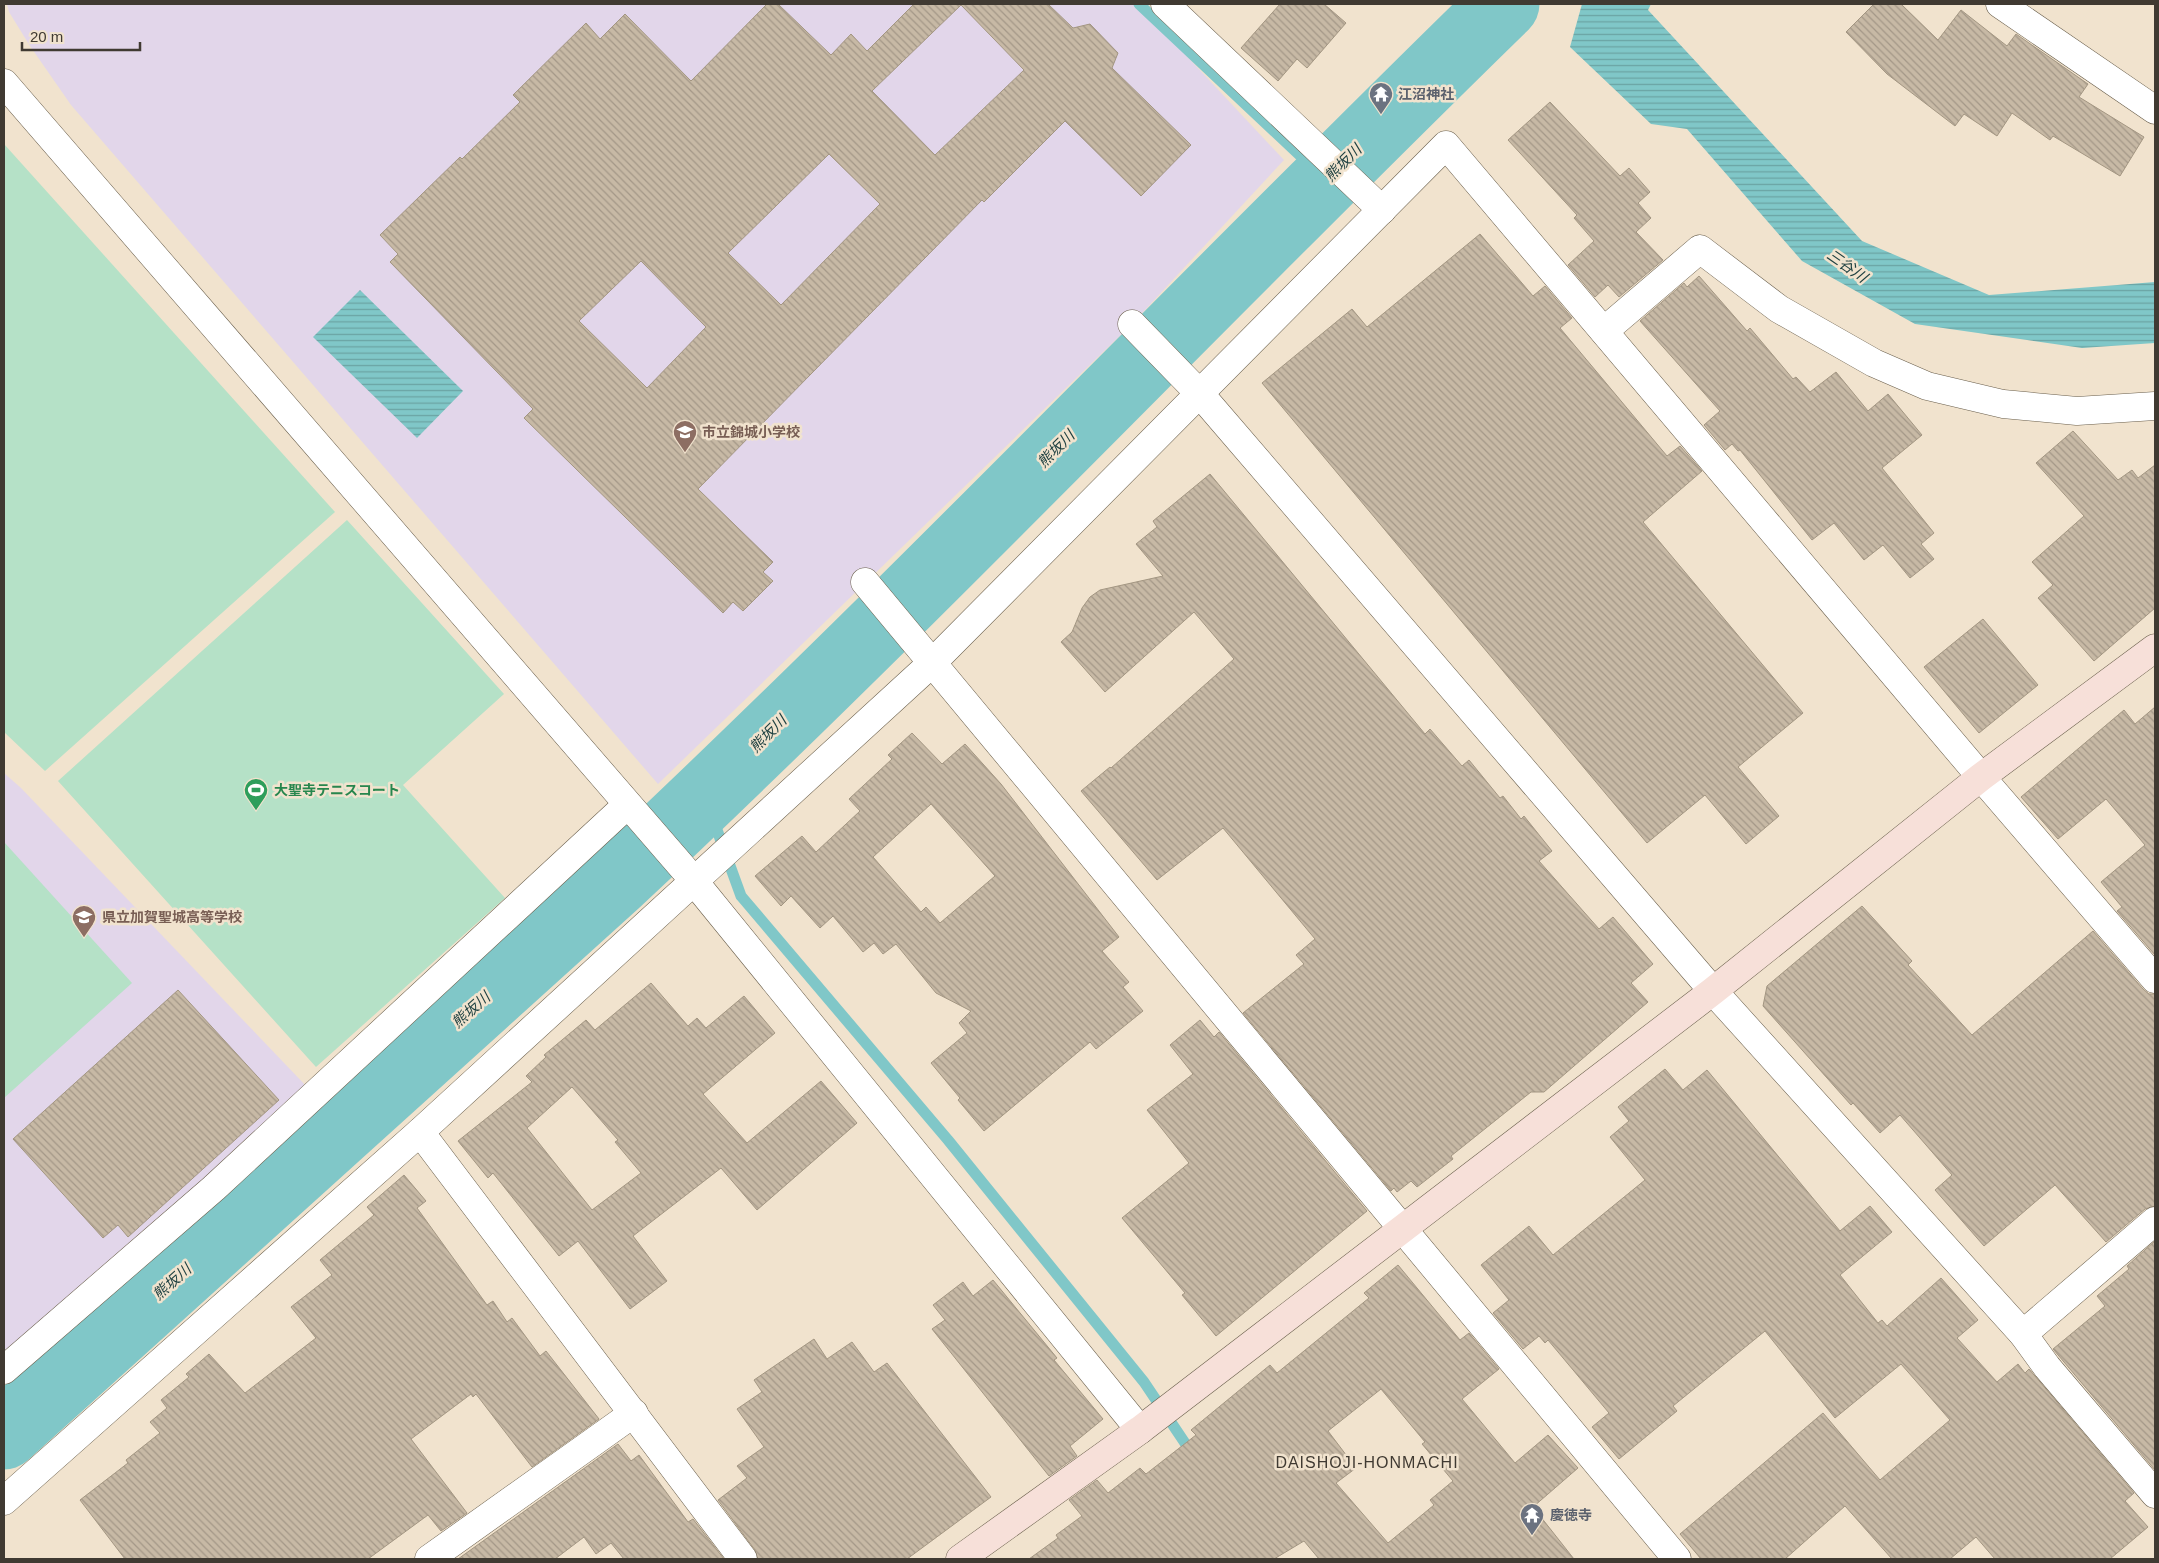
<svg xmlns="http://www.w3.org/2000/svg" width="2159" height="1563" font-family="Arial,'Noto Sans JP',sans-serif">
  <style>
    .education { fill: #e2d6ea }
    .pitch { fill: #b5e1c7 }
    .water { fill: url(#water-rules) }
    .lines { fill: none; stroke-linecap: round; stroke-linejoin: round }
    .stream { stroke: #80c7c8; stroke-width: 11 }
    .river { stroke: #80c7c8; stroke-width: 71 }
    .building { fill: url(#building-back-hatch); stroke: #a39682; fill-rule: evenodd }
    .street-casing { stroke: #6a5f4c; stroke-width: 29 }
    .secondary-casing { stroke: #6a5f4c; stroke-width: 29 }
    .street { stroke: #fff; stroke-width: 28 }
    .secondary { stroke: #f7e0d9; stroke-width: 28 }
    .labels { text-anchor: middle; stroke-width: 5; stroke-linejoin: round; paint-order: stroke }
    .worship-label { font-size: 14px; font-weight: bold; fill: #5b616d; stroke: #f1e3ce; text-anchor: start }
    .education-label { font-size: 14px; font-weight: bold; fill: #785e54; stroke: #f1e3ce; text-anchor: start }
    .leisure-label { font-size: 14px; font-weight: bold; fill: #27864d; stroke: #f1e3ce; text-anchor: start }
    .water-label { font-size: 15px; font-style: italic; fill: #1b3e3f; stroke: #f1e3ce }
    .quarter-label { font-size: 16px; letter-spacing: 1px; fill: #403a32; stroke: #f1e3ce }
  </style>
  <defs>
    <pattern id="water-rules" width="6" height="5" patternUnits="userSpaceOnUse" patternTransform="scale(1.25)"><rect width="6" height="5" fill="#80c7c8"/><path d="M0 2.5h6" fill="none" stroke="#6aa3a3"/></pattern>
    <pattern id="building-back-hatch" width="6" height="6" patternUnits="userSpaceOnUse" patternTransform="scale(1.25)"><rect width="6" height="6" fill="#c7b9a5"/><path d="M-1 5l2 2M0 0l6 6M5-1l2 2" fill="none" stroke="#a39787"/></pattern>
  </defs>
  <rect width="100%" height="100%" fill="#f1e3ce"/>
  <!-- education -->
  <g class="education">
    <polygon points="7,4 1138,4 1284,160 1132,324 658,784 71,105 30,46 9,12"/>
    <polygon points="4,773 21,788 309,1089 4,1353"/>
  </g>
  <!-- pitch -->
  <g class="pitch">
    <polygon points="4,144 335,512 45,771 4,732"/>
    <polygon points="347,520 504,694 403,785 505,898 316,1067 58,781"/>
    <polygon points="4,842 132,983 4,1098"/>
  </g>
  <!-- water -->
  <g class="water">
    <polygon points="1582,4 1651,4 1648,10 1862,241 1989,295 2155,282 2155,343 2082,348 1915,324 1802,261 1687,129 1651,124 1570,47"/>
    <polygon points="360,290 463,391 417,438 313,337"/>
  </g>
  <g class="lines">
    <!-- stream -->
    <g class="stream">
      <polyline points="1139,4 1325,179"/>
      <polyline points="705,797 741,896 948,1140 1144,1382 1193,1455"/>
    </g>
    <!-- river -->
    <path class="river" d="M4,1434L615,882C919,597 1206,294 1504,4"/>
  </g>
  <!-- building -->
  <g class="building">
    <path d="M767,4H778L831,55L851,34L867,51L914,4H1048L1073,28L1090,24L1118,53L1112,68L1191,145L1141,196L1065,121L984,202L982,200L698,489L773,562L763,572L773,581L743,611L733,602L723,613L524,418L533,409L390,262L398,254L380,235L460,157L462,159L520,102L513,95L586,23L600,39L625,14L691,81ZM961,5L1024,70L935,155L872,91ZM829,154L880,204L781,305L728,253ZM641,261L706,327L647,388L579,321Z"/>
    <polygon points="1280,4 1324,4 1346,23 1307,68 1297,59 1278,81 1241,48"/>
    <polygon points="1874,4 1901,4 1938,40 1961,10 2007,46 2016,34 2088,84 2079,97 2144,137 2120,176 2053,136 2050,140 2012,113 1997,136 1964,114 1955,126 1887,74 1846,32"/>
    <polygon points="1550,102 1620,176 1629,168 1650,192 1638,203 1651,218 1636,232 1663,260 1619,297 1608,285 1595,297 1568,265 1594,241 1574,218 1577,215 1508,140"/>
    <polygon points="1480,234 1533,296 1545,286 1572,318 1560,328 1667,456 1680,446 1702,471 1643,522 1803,713 1738,767 1779,816 1746,844 1705,795 1647,843 1262,383 1352,309 1367,327"/>
    <polygon points="1699,276 1747,331 1750,328 1793,379 1796,377 1810,392 1836,372 1868,411 1888,394 1922,435 1882,468 1934,533 1921,544 1934,559 1910,578 1883,545 1864,560 1834,523 1812,540 1740,450 1738,451 1732,444 1725,450 1704,425 1720,411 1640,321 1684,283 1687,287"/>
    <polygon points="2073,431 2118,480 2132,470 2138,478 2155,465 2155,608 2094,661 2038,598 2053,585 2032,562 2084,516 2036,463"/>
    <polygon points="1210,474 1425,734 1430,729 1462,766 1469,760 1500,798 1503,796 1521,819 1524,816 1552,851 1539,861 1599,929 1613,917 1653,964 1631,983 1648,1002 1544,1092 1531,1092 1451,1156 1453,1159 1417,1187 1411,1181 1397,1192 1394,1188 1391,1191 1243,1013 1304,964 1296,955 1315,939 1223,828 1157,880 1081,791 1110,767 1111,768 1234,659 1194,612 1105,692 1061,642 1072,632 1082,608 1090,597 1100,590 1163,576 1136,544 1157,527 1153,521"/>
    <polygon points="1983,619 2038,685 1979,733 1924,667"/>
    <polygon points="2155,707 2155,955 2117,911 2122,907 2101,882 2145,845 2106,799 2058,839 2021,797 2124,710 2135,724"/>
    <path d="M912,733L942,764L965,744L1001,784L1119,937L1102,951L1129,982L1123,987L1143,1011L1096,1049L1090,1042L984,1131L958,1100L960,1098L931,1063L967,1033L959,1023L971,1011L936,993L896,944L883,954L874,943L863,952L833,916L820,928L791,896L781,906L755,876L802,836L816,852L860,811L849,799L892,759L888,755ZM931,804L995,876L940,923L926,907L921,912L873,857Z"/>
    <polygon points="1862,906 1912,961 1908,965 1972,1035 2093,931 2143,989 2149,994 2155,994 2155,1206 2145,1209 2106,1242 2055,1185 1984,1246 1935,1190 1952,1175 1900,1115 1880,1133 1853,1103 1851,1105 1763,1006 1767,986"/>
    <path d="M651,983L688,1026L697,1018L706,1028L744,996L775,1033L703,1094L747,1143L821,1081L857,1123L757,1210L721,1168L633,1236L667,1281L630,1309L578,1241L559,1256L493,1173L488,1178L458,1141L532,1082L526,1076L546,1057L544,1055L586,1020L595,1030ZM572,1087L618,1140L615,1142L641,1173L592,1210L527,1128Z"/>
    <polygon points="178,990 279,1100 128,1237 118,1225 103,1238 13,1139"/>
    <polygon points="1200,1020 1214,1037 1219,1032 1367,1211 1216,1336 1182,1295 1185,1293 1122,1218 1189,1163 1147,1110 1193,1074 1170,1045"/>
    <polygon points="1665,1069 1683,1090 1707,1070 1840,1231 1870,1206 1892,1232 1840,1275 1878,1323 1882,1320 1887,1326 1941,1278 1978,1320 1957,1338 1997,1382 2018,1364 2025,1373 2029,1369 2134,1493 2125,1501 2148,1527 2110,1559 1995,1559 1976,1537 1950,1559 1892,1559 1845,1506 1785,1559 1701,1559 1680,1534 1823,1413 1880,1480 1950,1420 1901,1364 1835,1418 1765,1331 1673,1406 1677,1411 1619,1459 1592,1427 1609,1413 1548,1340 1545,1343 1539,1336 1523,1349 1493,1313 1509,1300 1481,1265 1529,1226 1553,1255 1645,1180 1610,1137 1629,1121 1618,1107"/>
    <polygon points="404,1175 426,1201 417,1208 487,1305 493,1301 507,1322 512,1318 540,1356 546,1351 599,1419 532,1467 476,1394 473,1397 471,1394 411,1439 467,1513 441,1531 428,1515 368,1559 125,1559 80,1500 128,1463 126,1460 160,1433 150,1422 167,1408 161,1400 189,1377 186,1374 209,1354 245,1393 316,1338 291,1307 332,1275 320,1260 374,1215 367,1207"/>
    <polygon points="2155,1241 2155,1470 2053,1349 2105,1306 2097,1296 2129,1269 2127,1266"/>
    <path d="M1398,1265L1460,1340L1469,1333L1499,1369L1462,1399L1515,1463L1548,1435L1578,1468L1533,1507L1574,1559H1319L1304,1541L1274,1559H1029L1058,1538L1056,1535L1082,1516L1069,1500L1097,1480L1108,1493L1140,1468L1146,1474L1196,1435L1191,1430L1270,1365L1277,1373L1369,1298L1364,1293ZM1381,1389L1425,1442L1422,1444L1453,1481L1430,1500L1434,1505L1388,1543L1336,1483L1356,1468L1328,1431Z"/>
    <polygon points="993,1280 1057,1358 1054,1360 1103,1419 1070,1446 1077,1456 1049,1476 932,1329 945,1320 933,1305 963,1282 973,1296"/>
    <polygon points="814,1339 827,1359 852,1342 874,1372 887,1363 991,1497 907,1559 758,1559 755,1550 718,1500 747,1478 737,1466 764,1447 737,1409 762,1392 754,1380"/>
    <polygon points="618,1444 631,1461 639,1455 688,1522 693,1519 724,1559 624,1559 611,1543 596,1554 584,1537 555,1559 458,1559"/>
  </g>
  <g class="lines">
    <!-- street casing -->
    <g class="street-casing">
      <g id="street">
        <polyline points="1165,4 1382,210"/>
        <polyline points="2000,4 2155,110"/>
        <polyline points="4,83 684,869 1140,1430"/>
        <polyline points="1132,324 1200,394 1713,991 2023,1334 2047,1367 2155,1494"/>
        <polyline points="1604,331 1700,249 1779,309 1874,363 1927,386 2003,404 2077,411 2155,406"/>
        <polyline points="865,582 1677,1559"/>
        <polyline points="420,1132 743,1559"/>
        <polyline points="2023,1334 2155,1221"/>
        <polyline points="4,1370 214,1188 627,805"/>
        <polyline points="4,1501 420,1132 932,663 1446,145 1981,777 2155,979"/>
        <polyline points="429,1559 634,1413"/>
      </g>
    </g>
    <!-- secondary casing -->
    <g class="secondary-casing">
      <polyline id="secondary" points="960,1559 1140,1430 1713,991 1981,777 2155,648"/>
    </g>
    <!-- street -->
    <use href="#street" class="street"/>
    <!-- secondary -->
    <use href="#secondary" class="secondary"/>
  </g>
  <!-- icons -->
  <defs>
    <g id="temple-pin" transform="scale(1.25)"><path d="M0 17L-7.5 6A9.5 9.5 0 1 1 7.5 6Z" fill="#6b7280" stroke="#f1e3ce"/><path d="M0-6L5-2H3V0L6.5 2.5H4V6H1.5V3h-3V6H-4V2.5H-6.5L-3 0V-2H-5Z" fill="#fff"/></g>
    <g id="school-pin" transform="scale(1.25)"><path d="M0 17L-7.5 6A9.5 9.5 0 1 1 7.5 6Z" fill="#8d6e63" stroke="#f1e3ce"/><path d="M0-5L7-2L0 1L-7-2ZM-4 1L0 2.5L4 1V4Q0 6-4 4Z" fill="#fff"/></g>
    <g id="stadium-pin" transform="scale(1.25)"><path d="M0 17L-7.5 6A9.5 9.5 0 1 1 7.5 6Z" fill="#2e9e5b" stroke="#f1e3ce"/><path d="M0-5a6.5 5 0 1 0 0 10a6.5 5 0 1 0 0-10ZM-3.5-1.8h7v3.6h-7Z" fill="#fff"/></g>
  </defs>
  <g fill-rule="evenodd">
    <use href="#temple-pin" x="1381" y="94"/>
    <use href="#school-pin" x="685" y="432"/>
    <use href="#stadium-pin" x="256" y="790"/>
    <use href="#school-pin" x="84" y="917"/>
    <use href="#temple-pin" x="1532" y="1515"/>
  </g>
  <g class="labels">
    <!-- worship labels -->
    <g class="worship-label">
      <text x="1398" y="99">江沼神社</text>
      <text x="1550" y="1520">慶徳寺</text>
    </g>
    <!-- education labels -->
    <g class="education-label">
      <text x="702" y="437">市立錦城小学校</text>
      <text x="102" y="922">県立加賀聖城高等学校</text>
    </g>
    <!-- leisure labels -->
    <g class="leisure-label">
      <text x="274" y="795">大聖寺テニスコート</text>
    </g>
    <!-- water labels -->
    <g class="water-label">
      <text transform="translate(1343 163) rotate(-45)" y="5">熊坂川</text>
      <text transform="translate(1847 266) rotate(35)" y="5">三谷川</text>
      <text transform="translate(1056 449) rotate(-45)" y="5">熊坂川</text>
      <text transform="translate(768 734) rotate(-45)" y="5">熊坂川</text>
      <text transform="translate(471 1010) rotate(-42)" y="5">熊坂川</text>
      <text transform="translate(172 1282) rotate(-42)" y="5">熊坂川</text>
    </g>
    <!-- quarter labels -->
    <g class="quarter-label">
      <text x="1367" y="1468">DAISHOJI-HONMACHI</text>
    </g>
  </g>
  <!-- border -->
  <rect width="2159" height="1563" fill="none" stroke="#403a32" stroke-width="10"/>
  <!-- scale -->
  <path d="M22 42v8h118v-8" fill="none" stroke="#403a32" stroke-width="2.5"/>
  <text x="30" y="42" font-size="15" fill="#403a32" stroke="#f1e3ce" stroke-width="4" paint-order="stroke">20 m</text>
</svg>
